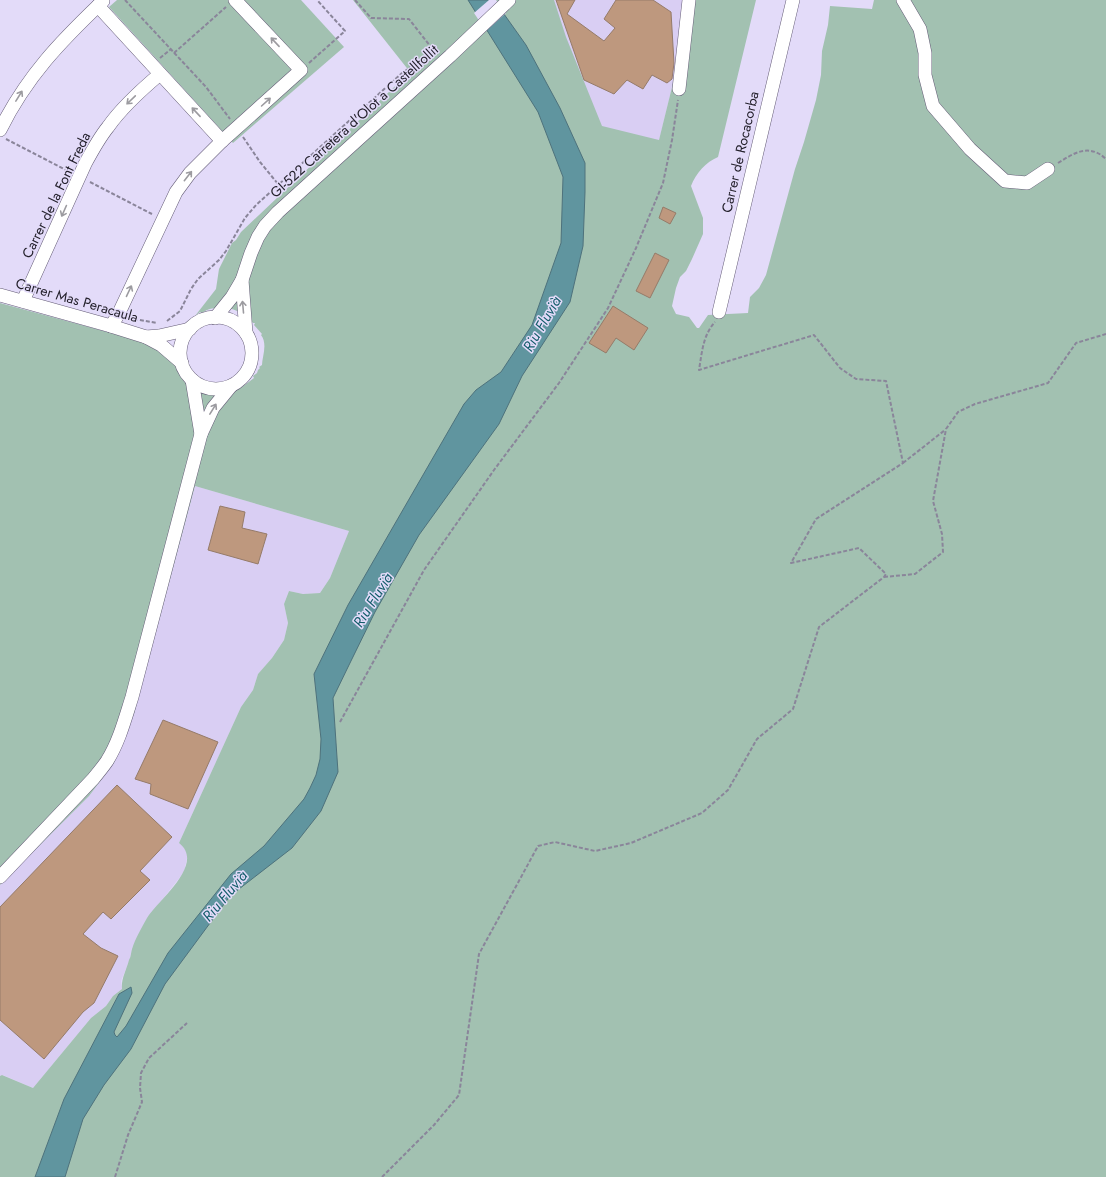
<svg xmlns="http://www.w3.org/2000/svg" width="1106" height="1177" font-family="Jost,sans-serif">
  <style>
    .built { fill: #d9cef3 }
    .green { fill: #a2c1b1 }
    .water { fill: #60959f; stroke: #4e727c }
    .pier { fill: #e3dbf9 }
    .building { fill: #be987e; stroke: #957b69 }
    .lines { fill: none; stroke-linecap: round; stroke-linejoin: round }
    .minor-casing { stroke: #655d77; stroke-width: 14 }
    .path { stroke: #8a859a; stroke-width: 2; stroke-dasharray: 4 2; stroke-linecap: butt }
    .minor { stroke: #fff; stroke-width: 13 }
    .oneway { stroke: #9c9ba0 }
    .labels { text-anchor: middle; stroke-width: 3; stroke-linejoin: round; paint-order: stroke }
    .street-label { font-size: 14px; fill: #24212c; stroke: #e3dbf9 }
    .water-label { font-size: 15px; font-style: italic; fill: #135d6a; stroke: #e3dbf9 }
  </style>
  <rect width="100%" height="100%" fill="#e3dbf9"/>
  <!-- built -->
  <g class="built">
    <polygon points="546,0 693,0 657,149 603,134"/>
    <polygon points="195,486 349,531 330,578 320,593 303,594 289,591 284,604 288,623 284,640 272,658 258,674 253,690 241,707 226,740 179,843 185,847 187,852 187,858 184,872 147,919 132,948 130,959 121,981 122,989 113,996 106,1006 91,1018 33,1088 3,1075 0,1076 0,885 103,778 114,763 134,714"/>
  </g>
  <!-- green -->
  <g class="green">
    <polygon points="117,0 301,0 344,47 233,143 109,7"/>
    <path d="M353,0H554L566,37L602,126L659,140L687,26L689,0H756L718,157C706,162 696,173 691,186L703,218V234L692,259L686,271L680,277L676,288L672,306L676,314L689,317L697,328H699L708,315L748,313L750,297L759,288L766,275L795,169L804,142L816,100L821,75L822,51L828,25L830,6L872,9L874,0H1106V1177H0V1076L2,1075L33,1088L91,1018L106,1006L113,996L122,989C121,979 126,971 129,960C131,957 131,952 132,949C135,939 142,927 147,918C158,900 206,864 179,843L241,707L253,690L258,674L272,658L284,640L288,623L284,604L289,591L303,594L320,593L330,578L349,531L195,486L134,714L114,763L89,796L0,885V303L137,340L179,354L182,367L196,384L197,383L204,388H205L210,390C217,391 231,393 240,387H242L254,378L253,376L257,373L258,370L260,368L259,367L262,365C262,357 268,344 261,335L262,334L254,325L255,323H253L247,315L239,311H237C228,306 211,306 202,313L200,312L195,316L216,289L219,269L232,243L236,240L241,232L410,72Z"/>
  </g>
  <!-- water -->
  <polygon class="water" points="468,0 494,0 526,45 560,108 585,163 585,192 583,246 570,302 522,376 499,424 419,535 375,612 349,665 333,698 338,772 321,811 292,848 230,896 165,984 131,1049 104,1085 83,1119 65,1177 35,1177 64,1099 119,994 131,987 132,993 114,1032 115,1035 117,1037 126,1026 168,953 231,874 264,846 304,799 310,788 316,775 320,759 321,739 314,674 348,605 464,404 476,390 501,372 532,325 561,243 563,177 538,112"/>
  <!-- pier -->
  <polygon class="pier" points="489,0 496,0 506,13 486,31 474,13"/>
  <!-- building -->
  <g class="building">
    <polygon points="556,0 575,0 567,14 604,41 615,28 604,19 616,0 653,0 671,12 674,63 672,79 667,83 652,75 643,89 627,80 614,94 584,80"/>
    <polygon points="663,207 676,213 670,224 659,218"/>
    <polygon points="655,253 669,260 650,298 636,291"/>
    <polygon points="613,306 648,328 634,350 616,338 606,353 589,343"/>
    <polygon points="220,506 245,512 242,528 267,534 258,564 208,550"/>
    <polygon points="163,720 218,742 188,809 150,794 151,784 135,779"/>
    <polygon points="117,785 172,837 140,871 150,880 111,919 103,912 83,934 101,948 118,956 94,1003 83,1012 44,1059 0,1020 0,907"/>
  </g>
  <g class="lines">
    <!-- minor casing -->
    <g class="minor-casing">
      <g id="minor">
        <polyline points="903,0 920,29 925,53 925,75 933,106 970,149 1005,181 1027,183 1048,169"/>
        <polyline points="98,6 222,141"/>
        <polyline points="679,89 689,0"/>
        <path d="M0,130C27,76 60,42 103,1"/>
        <polyline points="242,280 246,333"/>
        <polyline points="0,295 111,326 146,337 161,345 182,363"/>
        <path d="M23,301L85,164C92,151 99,138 108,127C122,107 141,90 160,74"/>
        <polyline points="719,312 793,0"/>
        <circle cx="216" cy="353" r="36"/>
        <polyline points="215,318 232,297 242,280 251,253 258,237 265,226 278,212 450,56 509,0"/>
        <polyline points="111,326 118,315 176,192 190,173 222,141 301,70 235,0"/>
        <polyline points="146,337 159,336 190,329"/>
        <polyline points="192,380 201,434"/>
        <path d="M0,877L93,779C98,773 103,767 107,761C119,742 125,719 132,697L201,434L213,408L231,386"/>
      </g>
    </g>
    <!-- path -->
    <g class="path">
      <polyline points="125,0 206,87 230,119"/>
      <polyline points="355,0 371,18 409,19 434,51"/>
      <polyline points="174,53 226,7"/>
      <polyline points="160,58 171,49"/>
      <polyline points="309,63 345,31 317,0"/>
      <polyline points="243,137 260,162 278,184"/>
      <polyline points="6,139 68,171"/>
      <path d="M1058,163C1074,153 1089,143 1106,159"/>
      <polyline points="90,182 152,214"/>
      <polyline points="134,319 157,323"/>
      <polyline points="167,321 180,311 191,289 198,279 219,260 226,251 245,218 256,205 402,73 439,48"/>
      <polyline points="903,463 945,430"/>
      <polyline points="884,577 915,574 943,552 942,534 933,501 946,429 958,412 975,404 1048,383 1076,343 1106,334"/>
      <polyline points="340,722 424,570 494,470 559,383 608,308 636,248 663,183 672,140 678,100"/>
      <polyline points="115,1177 128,1135 142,1102 140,1088 141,1073 149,1058 187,1023"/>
      <path d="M382,1177L434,1125L459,1095L479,954L538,846L555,842L595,851L631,843L702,813L728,790L757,739L793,709L819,627L884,577L886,574L859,548L791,563L816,519L903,463L886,381L856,379L840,368L814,335L699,370C702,352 703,335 715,322"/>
    </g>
    <!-- minor -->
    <use href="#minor" class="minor"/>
  </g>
  <!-- one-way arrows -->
  <defs><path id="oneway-shaft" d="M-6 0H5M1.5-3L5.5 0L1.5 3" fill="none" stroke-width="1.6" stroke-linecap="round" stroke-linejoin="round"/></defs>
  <g class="oneway">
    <use href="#oneway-shaft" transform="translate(275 42) rotate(-133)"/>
    <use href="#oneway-shaft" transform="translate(19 96) rotate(-58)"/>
    <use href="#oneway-shaft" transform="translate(131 100) rotate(136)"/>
    <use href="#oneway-shaft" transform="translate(266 102) rotate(-42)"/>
    <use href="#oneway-shaft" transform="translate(196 112) rotate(-133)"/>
    <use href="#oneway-shaft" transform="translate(188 176) rotate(-52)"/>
    <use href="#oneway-shaft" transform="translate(64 211) rotate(114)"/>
    <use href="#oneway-shaft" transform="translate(129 291) rotate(-65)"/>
    <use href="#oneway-shaft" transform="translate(243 307) rotate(-95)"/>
    <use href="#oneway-shaft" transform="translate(213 409) rotate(-58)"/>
  </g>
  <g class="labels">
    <!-- street labels -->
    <g class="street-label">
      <text transform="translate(354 121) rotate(-42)" y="5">GI-522 Carretera d'Olot a Castellfollit</text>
      <text transform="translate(740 152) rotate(-77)" y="5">Carrer de Rocacorba</text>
      <text transform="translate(56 195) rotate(-64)" y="5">Carrer de la Font Freda</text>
      <text transform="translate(77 300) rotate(16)" y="5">Carrer Mas Peracaula</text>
    </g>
    <!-- water labels -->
    <g class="water-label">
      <text transform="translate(542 324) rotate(-60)" y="5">Riu Fluvià</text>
      <text transform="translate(373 600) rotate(-58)" y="5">Riu Fluvià</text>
      <text transform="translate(225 896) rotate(-50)" y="5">Riu Fluvià</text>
    </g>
  </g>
</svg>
